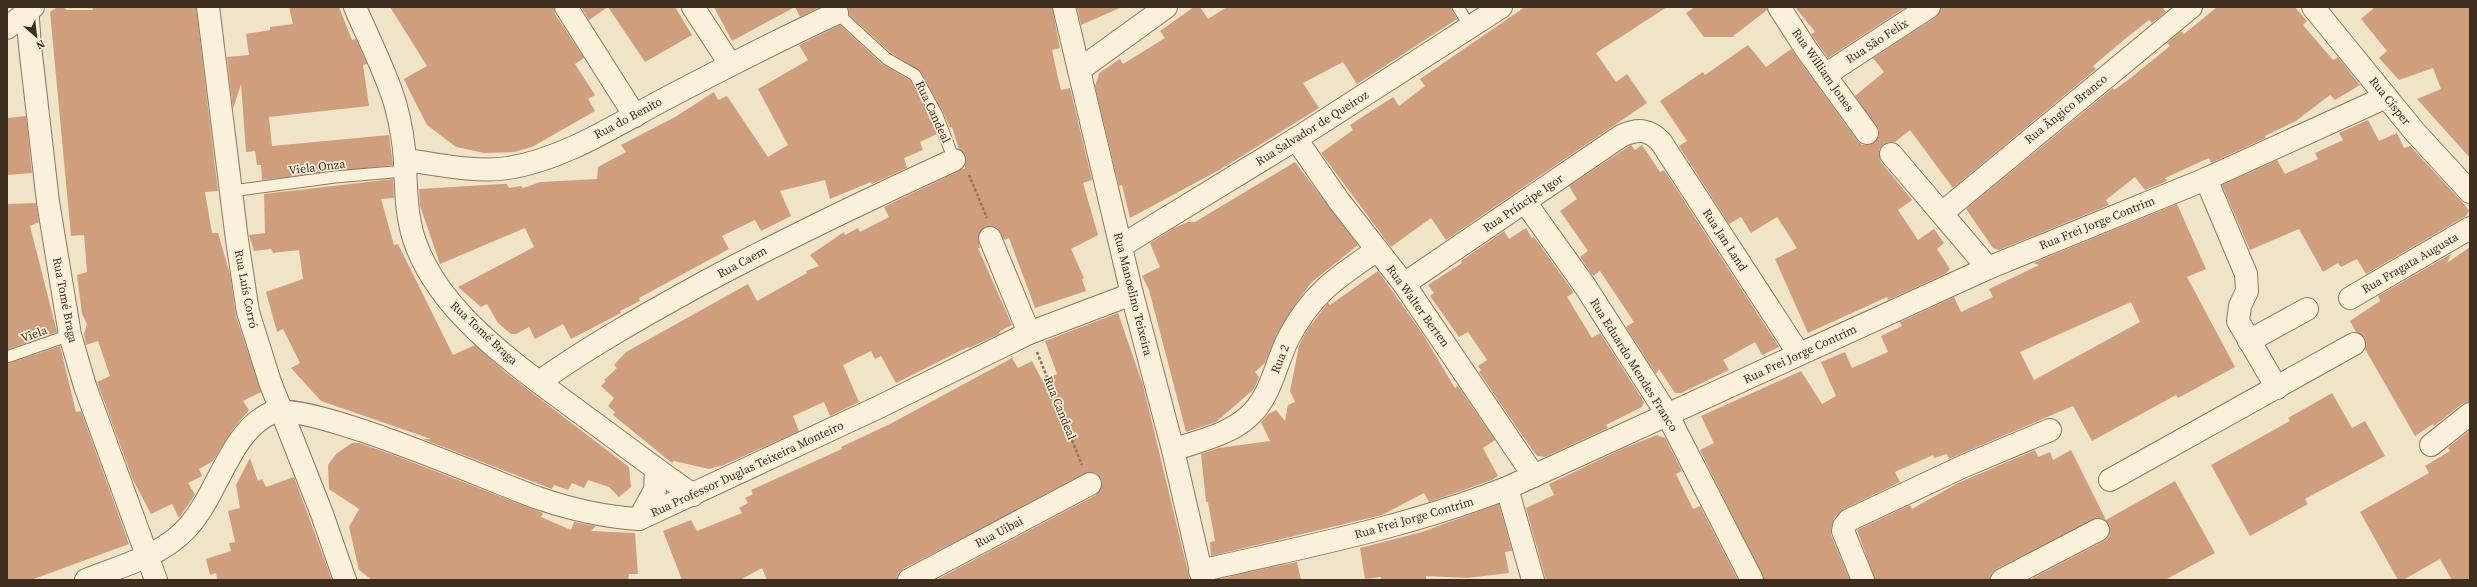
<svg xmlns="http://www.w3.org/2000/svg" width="2477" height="587" font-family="'Source Serif 4',serif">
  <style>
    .building { fill: #cf9f7d; fill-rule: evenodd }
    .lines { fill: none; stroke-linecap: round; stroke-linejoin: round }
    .lane-casing { stroke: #8d765c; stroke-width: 13 }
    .street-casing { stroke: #8d765c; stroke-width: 24 }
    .path { stroke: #8d765c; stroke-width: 2.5; stroke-dasharray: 3 2; stroke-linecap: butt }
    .lane { stroke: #faf1dc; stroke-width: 11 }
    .street { stroke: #faf1dc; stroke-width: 22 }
    .labels { text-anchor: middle; stroke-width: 3.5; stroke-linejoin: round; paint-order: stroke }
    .street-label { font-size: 12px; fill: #3d2e20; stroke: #f7eed8 }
  </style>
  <rect width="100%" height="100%" fill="#f0e4c8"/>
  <!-- building -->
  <g class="building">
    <polygon points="57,7 63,7 67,10 93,10 92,7 196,7 218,191 205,192 212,233 218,233 230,274 236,316 261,392 243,401 249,410 233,429 213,461 199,469 202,476 188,483 195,495 179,518 172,504 151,514 133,480 97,382 110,376 98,341 86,345 84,334 87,324 82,314 77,275 87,272 84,235 71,236 50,12"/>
    <polygon points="289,7 339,7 352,40 356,39 367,64 363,65 369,106 269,117 272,146 389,135 393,165 262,180 261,165 257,165 255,151 246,152 241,84 233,109 227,57 249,55 246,34 270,30 270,27 293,24"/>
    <polygon points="390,7 554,7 555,14 584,58 575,64 595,95 588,99 595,111 532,147 514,152 484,153 456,147 427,125 409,90 404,79 427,66"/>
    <polygon points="581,7 675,7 692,35 645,62 608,7 589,20"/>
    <polygon points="714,7 820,7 800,17 795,7 732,41"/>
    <polygon points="848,7 1052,7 1060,48 1052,50 1056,69 1061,90 1070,88 1092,180 1083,183 1098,235 1071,249 1084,278 1082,279 1086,291 1035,308 1009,238 1004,240 997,228 985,227 978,236 980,248 978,248 1012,325 999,332 999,334 969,348 968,347 896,383 881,356 875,359 871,351 843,365 859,402 830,416 824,402 793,416 799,431 724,465 709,469 674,461 672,463 613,415 615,412 608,406 614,398 601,386 606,381 604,380 617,368 614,365 626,352 748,284 757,301 807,273 806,271 819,266 810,255 844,232 845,235 858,228 860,232 889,217 884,207 965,168 965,155 959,149 952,127 950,128 943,112 921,72 891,53 849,15"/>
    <polygon points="1077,7 1122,7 1081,25"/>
    <polygon points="1194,7 1200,7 1208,19 1227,7 1451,7 1457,19 1357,84 1343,62 1303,83 1319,108 1221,169 1130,218 1122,185 1119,186 1095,86 1098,77 1099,73 1120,59 1123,64 1165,38 1160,31"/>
    <polygon points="1525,7 1667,7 1596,53 1616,82 1627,74 1647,103 1446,240 1431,218 1391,247 1321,153 1353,130 1350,125 1393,97 1399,106 1425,86 1420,79"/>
    <polygon points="1695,7 1767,7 1767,10 1732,37 1704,37 1686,13"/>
    <polygon points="1795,7 1906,7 1828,58 1811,34 1815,32"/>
    <polygon points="1941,7 2164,7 2163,8 2166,12 2152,23 2149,20 2125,39 2093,66 2096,69 1953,188 1910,130 1895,142 1888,142 1883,145 1879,150 1881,162 1912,200 1898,210 1918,240 1934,229 1944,243 1937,249 1950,269 1945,274 1888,300 1887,297 1808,333 1775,259 1797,248 1777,217 1751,233 1741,217 1729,224 1679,146 1687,141 1660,101 1703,72 1705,75 1748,45 1766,67 1791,49 1857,140 1862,145 1869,145 1878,138 1879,131 1855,96 1884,72 1873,58 1936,17"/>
    <polygon points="2217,7 2295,7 2307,21 2303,25 2333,60 2338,57 2360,85 2335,100 2330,95 2296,121 2265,136 2266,138 2211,163 2209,158 2165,178 2167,181 2145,190 2135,177 2106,200 2109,205 1999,250 1993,248 1966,209 2113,88 2114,90 2128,80 2170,46 2167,43 2181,31 2184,34"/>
    <polygon points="2375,7 2470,7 2470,158 2417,99 2441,89 2433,68 2399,80 2379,58 2387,51 2361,19"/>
    <polygon points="840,25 882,64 910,80 931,118 937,134 920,142 923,150 904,158 907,168 872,184 871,182 830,199 825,180 780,191 791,216 761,231 755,220 722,236 729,249 639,298 640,301 620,311 621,313 571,339 563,324 535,339 529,327 516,334 511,334 498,323 487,304 481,307 458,287 534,247 525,228 440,264 420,206 419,189 502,184 507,184 509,188 521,186 523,188 540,182 597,179 598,167 626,152 621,145 675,117 714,92 718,100 727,96 768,157 788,145 758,89 808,60 799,45"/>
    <polygon points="26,116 32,173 7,175 7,118"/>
    <polygon points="2368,120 2379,141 2397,133 2404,148 2410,146 2464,204 2469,211 2466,216 2366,274 2357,259 2341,267 2338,263 2323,272 2299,229 2250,250 2222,185 2277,160 2285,174 2318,159 2315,153 2343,140 2339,133"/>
    <polygon points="1631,145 1635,150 1642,145 1660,172 1664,170 1779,347 1762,355 1755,342 1723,360 1729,370 1681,393 1675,393 1659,369 1656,374 1626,327 1634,322 1600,271 1593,276 1580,257 1588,251 1560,211 1577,199 1569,186"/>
    <polygon points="1295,162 1358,245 1312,282 1296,303 1277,334 1265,363 1255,372 1259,377 1254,389 1216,422 1186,432 1149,290 1142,276 1160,267 1150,243 1174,228 1188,222 1195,222"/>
    <polygon points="393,179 394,198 381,199 394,245 398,244 453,355 475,345 506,373 629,467 631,487 619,497 609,487 588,480 584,488 572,483 568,490 554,485 552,489 423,439 431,439 321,401 291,368 300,363 283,329 277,332 266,292 303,279 299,250 273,253 271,249 254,251 249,235 265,233 264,194"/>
    <polygon points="36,203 39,222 30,226 57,332 7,350 7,204"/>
    <path d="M2177,204L2206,269L2187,277L2235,367L2178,398L2176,395L2092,441L2073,406L1949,459L1947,454L1934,458L1933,455L1895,472L1900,482L1844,509L1834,518L1831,529V535L1850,580H1764L1700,450L1714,443L1701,416L1801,371L1822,404L1836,396L1821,362L1845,352L1852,368L1888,352L1881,336L1902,326L1900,322L1954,297L1961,312L1993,297L1989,289L2039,265L2033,263ZM2131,302L2140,322L2034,380L2020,352Z"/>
    <polygon points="1526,228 1532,238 1534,237 1572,290 1573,293 1567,297 1592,338 1600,333 1644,402 1642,407 1606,425 1608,428 1545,457 1537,456 1517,428 1479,372 1481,370 1478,366 1487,360 1468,332 1459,337 1430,296 1434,293 1428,285 1462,263 1461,261 1504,231 1509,239"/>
    <polygon points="2470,247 2470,402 2462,404 2434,426 2433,424 2415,436 2365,349 2365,338 2356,332 2350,321 2380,301 2378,296 2451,254 2447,263"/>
    <polygon points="1378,271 1422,333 1455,388 1458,386 1495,440 1483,448 1498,476 1492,480 1429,502 1424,493 1382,515 1211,556 1210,542 1215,541 1208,502 1206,502 1201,454 1219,448 1270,441 1261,422 1268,414 1276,410 1285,421 1288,405 1295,402 1290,391 1299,346 1307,330 1328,303 1330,305"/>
    <polygon points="1118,313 1143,385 1190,580 936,580 1096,495 1102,485 1101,479 1096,473 1090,472 903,569 898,574 897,580 767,580 762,568 740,580 682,580 663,531 691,520 697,531 742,513 739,508 748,503 745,498 753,494 751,490 842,449 841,447 890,424 1012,358 1018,368 1032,361 1042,380 1057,374 1045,341"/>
    <polygon points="60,346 76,412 81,411 129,544 31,580 7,580 7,364"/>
    <polygon points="2332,393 2352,428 2365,421 2385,456 2305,499 2308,504 2250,536 2211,465 2290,421 2288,418"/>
    <polygon points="2470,430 2470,580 2452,580 2440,559 2403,580 2398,580 2360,512 2429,473 2425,466 2450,451 2448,448"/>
    <polygon points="1657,435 1665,438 1682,471 1676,474 1693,509 1700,506 1738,580 1546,580 1526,508 1554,495 1549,484 1622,449"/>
    <polygon points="352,443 359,443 396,456 543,513 541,517 571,530 574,522 596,526 591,531 635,533 638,574 629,574 628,580 372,580 359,570 349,527 359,509 329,489 328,465 336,454"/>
    <polygon points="2035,450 2038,457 2050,452 2053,460 2071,450 2106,520 2175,481 2215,553 2165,580 2029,580 2104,541 2109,536 2109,525 2104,519 2098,518 1996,569 1991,574 1990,580 1875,580 1857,530 1910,505 1912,509 1958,483"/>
    <polygon points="250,458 258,481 262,479 266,487 294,477 332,580 217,580 216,573 210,575 206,559 231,551 229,543 235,542 228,511 240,508 236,485"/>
    <polygon points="1499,504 1512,551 1505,552 1509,573 1467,578 1426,576 1426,580 1381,580 1381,577 1365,579 1360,548 1422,532"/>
    <polygon points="1297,562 1301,580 1217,580 1241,574"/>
  </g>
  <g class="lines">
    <!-- lane casing -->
    <g class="lane-casing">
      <g id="lane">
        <polyline points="1458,7 1470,27"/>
        <polyline points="837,13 887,59 915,75 937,115 954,160"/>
        <polyline points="232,191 335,177 405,171"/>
        <polyline points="7,357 70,335"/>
      </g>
    </g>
    <!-- street casing -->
    <g class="street-casing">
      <g id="street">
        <polyline points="27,7 30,46 48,202 70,335 85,386 156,580"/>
        <polyline points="208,7 237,240 248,312 270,382 322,514 345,580"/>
        <path d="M355,7C368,38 385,70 395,103C400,121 404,143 405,162C406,188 406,214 414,239C439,316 525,371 586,417C622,443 656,470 693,495"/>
        <polyline points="566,7 635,116"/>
        <polyline points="693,7 730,64"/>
        <polyline points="1064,7 1132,294 1173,450 1203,580"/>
        <polyline points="1779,7 1806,49 1867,133"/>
        <polyline points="2313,7 2414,131 2470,192"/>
        <polyline points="7,28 33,7"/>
        <polyline points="1079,70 1166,7"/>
        <polyline points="1825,75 1929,7"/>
        <polyline points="1296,139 1339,201 1404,284 1534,476"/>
        <polyline points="1891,154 1988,268"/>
        <path d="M405,160C439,164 474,173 508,168C564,159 614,126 663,100C720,70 778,40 837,13L834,7"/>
        <polyline points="2206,179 2246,274 2247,291 2240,306 2238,321 2277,388"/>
        <polyline points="1525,202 1585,286 1667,414 1752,580"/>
        <polyline points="1942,213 2191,7"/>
        <polyline points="990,238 1029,333"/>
        <polyline points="1121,246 1296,139 1501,7"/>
        <path d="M1404,284L1621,136C1637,129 1648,128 1661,142L1799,354"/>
        <polyline points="2350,298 2470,228"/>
        <polyline points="2249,341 2307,309"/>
        <path d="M539,382C591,345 647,314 703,283C785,239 869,199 954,160"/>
        <polyline points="2431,445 2470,414"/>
        <path d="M1173,450C1198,441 1228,435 1248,417C1271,397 1275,365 1288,339C1311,294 1336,278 1377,250"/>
        <polyline points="2110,480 2354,344"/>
        <polyline points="1507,488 1533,580"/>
        <polyline points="639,519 655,490 656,471"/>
        <path d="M1200,571C1303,547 1408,527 1507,488L1988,268L2206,179L2386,97"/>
        <path d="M86,580C118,567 155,558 181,534C217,502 227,433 271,413C306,399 493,482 538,498C570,509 605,517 639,519L879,407L1029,333L1132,294"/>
        <polyline points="909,580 1090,484"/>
        <polyline points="1863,580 1843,531 1844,526 1849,520 1964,466 2050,430"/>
        <polyline points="2002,580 2098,530"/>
      </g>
    </g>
    <!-- path -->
    <g class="path">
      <polyline points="969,175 987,218"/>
      <polyline points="1037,352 1082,465"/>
    </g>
    <!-- lane -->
    <use href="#lane" class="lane"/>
    <!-- street -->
    <use href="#street" class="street"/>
  </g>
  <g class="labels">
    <!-- street labels -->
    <g class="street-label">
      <text transform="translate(1877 41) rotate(-33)" y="4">Rua São Felix</text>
      <text transform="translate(1823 70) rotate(55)" y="4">Rua William Jones</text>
      <text transform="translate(2390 101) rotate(51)" y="4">Rua Císper</text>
      <text transform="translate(2066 109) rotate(-39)" y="4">Rua Ãngico Branco</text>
      <text transform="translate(933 112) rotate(65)" y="4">Rua Candeal</text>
      <text transform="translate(628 118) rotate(-28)" y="4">Rua do Benito</text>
      <text transform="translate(1312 128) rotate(-32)" y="4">Rua Salvador de Queiroz</text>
      <text transform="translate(317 167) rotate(-7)" y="4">Viela Onza</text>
      <text transform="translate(1523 203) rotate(-34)" y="4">Rua Príncipe Igor</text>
      <text transform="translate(2097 223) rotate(-22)" y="4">Rua Frei Jorge Contrim</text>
      <text transform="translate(1725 240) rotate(57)" y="4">Rua Jan Land</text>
      <text transform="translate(742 262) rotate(-28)" y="4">Rua Caem</text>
      <text transform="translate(2410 263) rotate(-30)" y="4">Rua Fragata Augusta</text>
      <text transform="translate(246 289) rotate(79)" y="4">Rua Luís Corró</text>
      <text transform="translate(1133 294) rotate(76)" y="4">Rua Manoelino Teixeira</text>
      <text transform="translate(65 300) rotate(79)" y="4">Rua Tomé Braga</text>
      <text transform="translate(1418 306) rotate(54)" y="4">Rua Walter Berten</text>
      <text transform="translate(484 333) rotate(43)" y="4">Rua Tomé Braga</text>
      <text transform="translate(34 334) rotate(-20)" y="4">Viela</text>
      <text transform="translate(1800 354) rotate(-25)" y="4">Rua Frei Jorge Contrim</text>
      <text transform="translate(1280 359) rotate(-68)" y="4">Rua 2</text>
      <text transform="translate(1634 365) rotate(58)" y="4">Rua Eduardo Mendes Franco</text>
      <text transform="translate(1060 408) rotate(68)" y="4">Rua Candeal</text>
      <text transform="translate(747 469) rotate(-25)" y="4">Rua Professor Duglas Teixeira Monteiro</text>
      <text transform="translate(1414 518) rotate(-16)" y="4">Rua Frei Jorge Contrim</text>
      <text transform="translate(999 532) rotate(-28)" y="4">Rua Uibai</text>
    </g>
  </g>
  <!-- border -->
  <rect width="2477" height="587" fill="none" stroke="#3d2e20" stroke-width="16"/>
  <!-- north arrow -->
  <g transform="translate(36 36) rotate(152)" stroke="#f7eed8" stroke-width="3" paint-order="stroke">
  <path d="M0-3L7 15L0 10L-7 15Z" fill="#3d2e20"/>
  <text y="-6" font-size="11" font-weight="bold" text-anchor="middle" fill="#3d2e20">N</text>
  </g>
</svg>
